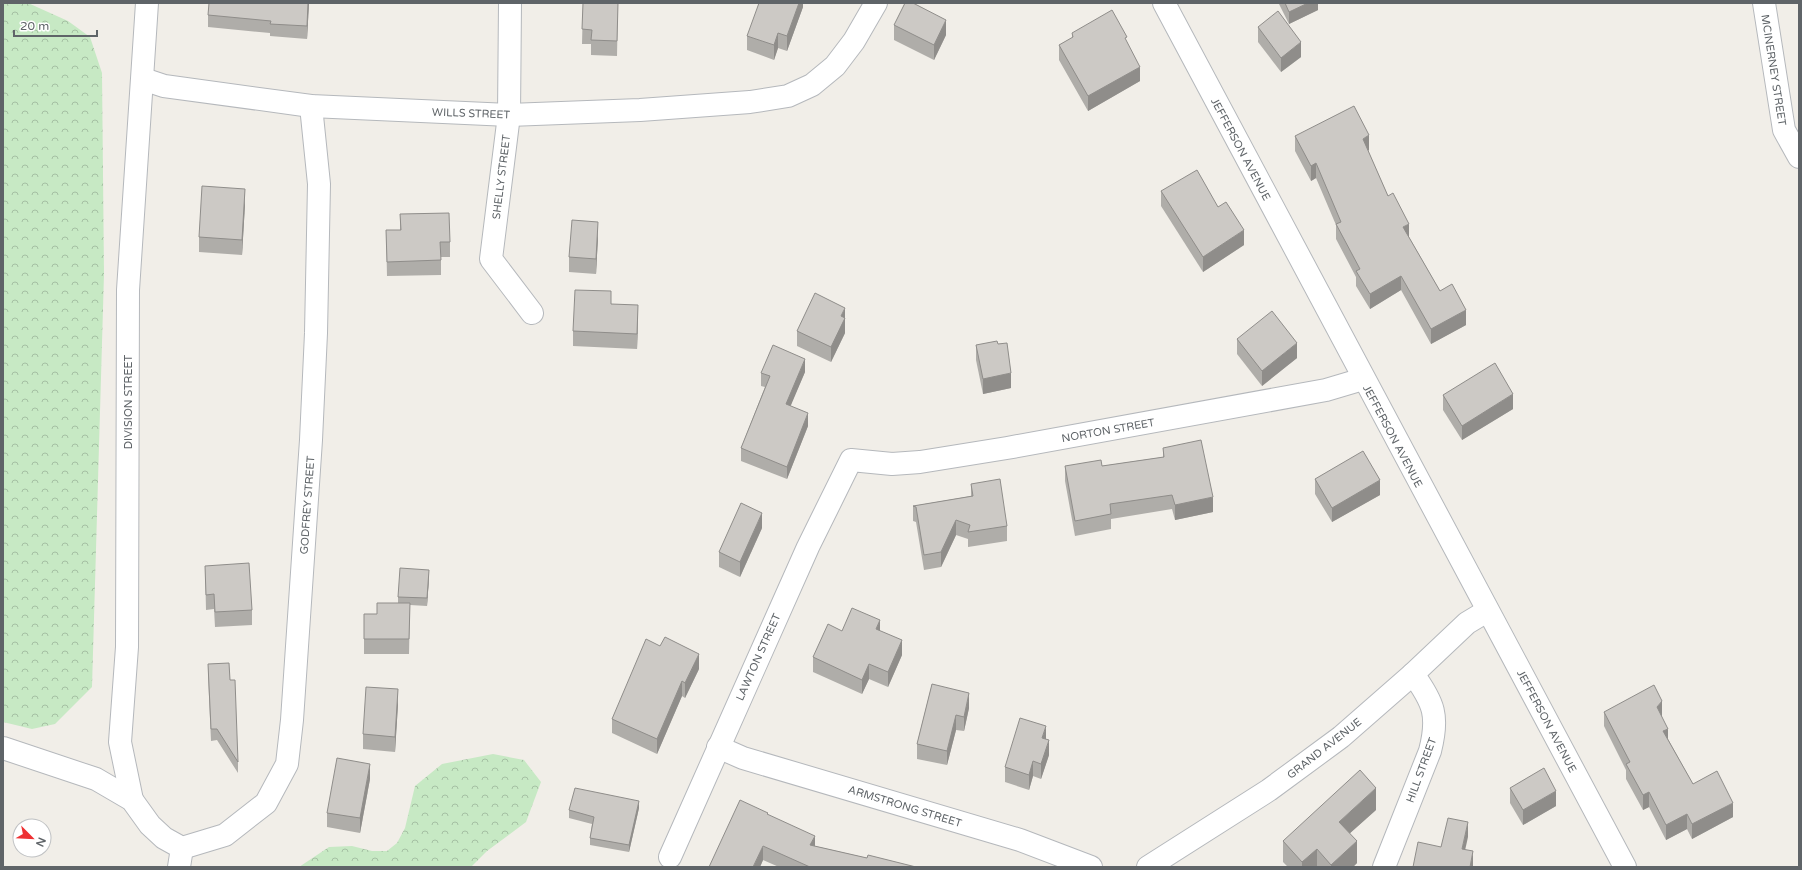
<svg xmlns="http://www.w3.org/2000/svg" width="1802" height="870" font-family="'Varela Round',sans-serif">
  <style>
    .forest { fill: url(#forest-crowns) }
    .lines { fill: none; stroke-linecap: round; stroke-linejoin: round }
    .minor-casing { stroke: #b5b8bc; stroke-width: 24 }
    .minor { stroke: #fff; stroke-width: 22 }
    .wall { fill: #afada9 }
    .shaded-wall { fill: #8f8d8a }
    .building { fill: #ccc9c5; stroke: #8f8d8a }
    .labels { text-anchor: middle; stroke-width: 3; stroke-linejoin: round; paint-order: stroke }
    .street-label { font-size: 11px; fill: #5f6468; stroke: #fff }
  </style>
  <defs>
    <pattern id="forest-crowns" width="20" height="18" patternUnits="userSpaceOnUse"><rect width="20" height="18" fill="#c7e9c4"/><path d="M2 6a3 3 0 1 1 6 0M12 15a3 3 0 1 1 6 0" fill="none" stroke="#a5c0a3"/></pattern>
  </defs>
  <rect width="100%" height="100%" fill="#f1eee8"/>
  <!-- forest -->
  <g class="forest">
    <polygon points="3,3 28,3 68,21 90,37 102,73 104,274 92,687 55,724 32,729 3,722"/>
    <polygon points="493,754 524,760 541,782 526,822 487,851 471,867 299,867 329,847 352,846 372,851 387,851 397,843 405,828 415,786 442,764"/>
  </g>
  <g class="lines">
    <!-- minor casing -->
    <g class="minor-casing">
      <g id="minor">
        <polyline points="510,3 509,115 491,259 532,313"/>
        <polyline points="1164,3 1625,867"/>
        <polyline points="1764,3 1784,130 1799,157"/>
        <polyline points="143,79 164,86 311,106 509,115 640,110 750,102 788,96 812,85 835,66 854,41 876,3"/>
        <polyline points="718,747 743,758 1020,840 1091,867"/>
        <polyline points="3,748 96,779 132,800 150,825 164,838 182,848 225,835 266,803 287,764 292,720 311,440 316,333 319,184 311,106"/>
        <polyline points="132,800 120,742 127,647 128,290 147,3"/>
        <polyline points="670,857 808,547 851,460 892,464 920,462 1007,448 1326,390 1363,379"/>
        <polyline points="179,867 182,848"/>
        <polyline points="1148,867 1269,790 1341,737 1413,674 1467,623 1487,611"/>
        <path d="M1384,867L1430,751C1439,716 1434,703 1413,674"/>
      </g>
    </g>
    <!-- minor -->
    <use href="#minor" class="minor"/>
  </g>
  <!-- wall -->
  <g class="wall">
    <polygon points="309,3 307,39 270,36 270,33 208,27 208,15"/>
    <polygon points="583,3 618,3 617,56 591,55 591,44 582,44"/>
    <polygon points="803,3 803,7 787,51 778,48 774,60 747,50 747,36"/>
    <polygon points="1279,3 1318,3 1318,10 1289,24 1279,4"/>
    <polygon points="894,25 946,35 934,60 894,40"/>
    <polygon points="1258,27 1301,57 1281,72 1258,42"/>
    <polygon points="1072,33 1127,42 1140,81 1088,111 1059,60 1059,45 1072,38"/>
    <polygon points="1295,136 1369,150 1368,151 1388,196 1409,237 1440,291 1466,325 1431,344 1401,290 1370,309 1356,286 1356,277 1336,239 1336,225 1316,178 1311,181 1295,151"/>
    <polygon points="1161,191 1244,245 1203,272 1161,206"/>
    <polygon points="245,204 242,255 199,252 199,237"/>
    <polygon points="400,214 450,242 450,257 441,257 441,275 387,276 386,230 400,230"/>
    <polygon points="598,237 596,274 569,272 569,257"/>
    <polygon points="611,304 638,320 637,349 573,346 573,331"/>
    <polygon points="845,323 845,333 831,362 797,346 797,331"/>
    <polygon points="1237,339 1297,358 1262,386 1237,354"/>
    <polygon points="998,344 1011,388 983,394 976,360 976,345"/>
    <polygon points="805,372 790,406 808,426 787,479 741,461 741,448 765,387 761,386 761,373"/>
    <polygon points="1443,395 1513,409 1462,440 1443,410"/>
    <polygon points="1163,448 1213,512 1175,520 1172,509 1111,519 1111,529 1075,536 1065,481 1065,466 1102,466 1163,457"/>
    <polygon points="1315,479 1380,495 1332,522 1315,494"/>
    <polygon points="971,484 1007,526 1007,541 968,547 968,539 956,535 941,567 924,570 916,522 913,521 913,506 971,496"/>
    <polygon points="762,528 740,577 719,567 719,552"/>
    <polygon points="205,566 252,610 252,625 215,627 214,609 206,610"/>
    <polygon points="429,578 427,606 410,605 409,654 364,654 364,614 377,614 398,603 398,597"/>
    <polygon points="842,631 880,631 902,655 888,687 869,679 862,694 813,672 813,657"/>
    <polygon points="208,664 238,762 238,773 217,740 211,741 208,675"/>
    <polygon points="699,669 685,698 682,696 657,754 612,733 612,719"/>
    <polygon points="932,684 969,708 964,731 956,730 947,765 917,759 917,744"/>
    <polygon points="398,704 395,752 363,749 363,734"/>
    <polygon points="1604,712 1662,716 1661,717 1668,739 1693,784 1733,817 1692,839 1687,829 1666,840 1649,807 1643,810 1626,779 1626,770 1604,726"/>
    <polygon points="1046,739 1049,755 1041,779 1033,776 1029,790 1005,782 1005,767"/>
    <polygon points="370,779 360,833 327,827 327,813"/>
    <polygon points="1510,788 1556,806 1523,825 1510,803"/>
    <polygon points="639,808 629,852 590,845 590,838 592,824 569,818 569,810"/>
    <polygon points="1376,810 1350,833 1357,863 1353,867 1288,867 1283,862 1283,841"/>
    <polygon points="768,815 815,846 867,858 916,867 779,867 763,860 760,867"/>
  </g>
  <!-- shaded-wall -->
  <g class="shaded-wall">
    <polygon points="308,3 309,3 307,39 307,26"/>
    <polygon points="799,3 803,3 803,7 787,51 787,36"/>
    <polygon points="1308,3 1318,3 1318,10 1289,24 1289,12"/>
    <polygon points="946,20 946,35 934,60 934,45"/>
    <polygon points="778,33 778,48 774,60 774,45"/>
    <polygon points="1301,42 1301,57 1281,72 1281,58"/>
    <polygon points="1140,67 1140,81 1088,111 1088,96"/>
    <polygon points="1369,135 1369,150 1363,153 1363,139"/>
    <polygon points="1316,163 1316,178 1311,181 1311,166"/>
    <polygon points="245,189 245,204 242,255 242,240"/>
    <polygon points="598,222 598,237 596,274 596,259"/>
    <polygon points="1409,224 1409,238 1403,227"/>
    <polygon points="1244,230 1244,245 1203,272 1203,257"/>
    <polygon points="1401,276 1401,290 1370,309 1370,294"/>
    <polygon points="638,305 638,320 637,349 637,334"/>
    <polygon points="845,308 845,333 831,362 831,347 841,316"/>
    <polygon points="1466,310 1466,325 1431,344 1431,329"/>
    <polygon points="1297,343 1297,358 1262,386 1262,371"/>
    <polygon points="805,359 805,372 786,417 786,404"/>
    <polygon points="1011,373 1011,388 983,394 983,379"/>
    <polygon points="1513,394 1513,409 1462,440 1462,426"/>
    <polygon points="808,413 808,426 787,479 787,467"/>
    <polygon points="1380,480 1380,495 1332,522 1332,508"/>
    <polygon points="1213,497 1213,512 1175,520 1175,505"/>
    <polygon points="762,513 762,528 740,577 740,562"/>
    <polygon points="956,520 956,535 941,567 941,552"/>
    <polygon points="429,570 429,578 427,606 427,598"/>
    <polygon points="880,620 880,635 876,629"/>
    <polygon points="902,640 902,655 888,687 888,672"/>
    <polygon points="699,654 699,669 685,698 685,683"/>
    <polygon points="869,664 869,679 862,694 862,680"/>
    <polygon points="682,681 682,696 657,754 657,739"/>
    <polygon points="398,689 398,704 395,752 395,737"/>
    <polygon points="969,693 969,708 964,731 964,717"/>
    <polygon points="1662,701 1662,716 1657,722 1657,707"/>
    <polygon points="956,715 956,730 947,765 947,751"/>
    <polygon points="1046,726 1046,741 1042,738"/>
    <polygon points="1668,729 1668,744 1663,731"/>
    <polygon points="1049,740 1049,755 1041,779 1041,764"/>
    <polygon points="1033,761 1033,776 1029,790 1029,775"/>
    <polygon points="370,764 370,779 360,833 360,818"/>
    <polygon points="1376,788 1376,810 1339,843 1339,822"/>
    <polygon points="1556,791 1556,806 1523,825 1523,810"/>
    <polygon points="1649,792 1649,807 1643,810 1643,795"/>
    <polygon points="639,801 639,808 629,852 629,845"/>
    <polygon points="1733,803 1733,817 1692,839 1692,824"/>
    <polygon points="1687,814 1687,829 1666,840 1666,825"/>
    <polygon points="1468,822 1468,837 1462,864 1462,849"/>
    <polygon points="815,836 815,850 810,845"/>
    <polygon points="1357,841 1357,863 1353,867 1331,867 1331,865"/>
    <polygon points="763,846 763,860 760,867 753,867"/>
    <polygon points="1317,849 1317,867 1302,867 1302,862"/>
    <polygon points="1473,851 1473,867 1470,867"/>
  </g>
  <!-- building -->
  <g class="building">
    <polygon points="209,3 308,3 307,26 270,24 271,21 208,15"/>
    <polygon points="583,3 618,3 617,41 591,40 592,30 582,29"/>
    <polygon points="759,3 799,3 787,36 778,33 774,45 747,36"/>
    <polygon points="905,3 913,3 946,20 934,45 894,25"/>
    <polygon points="1285,3 1308,3 1289,12"/>
    <polygon points="1112,10 1127,37 1125,38 1140,67 1088,96 1059,45 1073,37 1072,33"/>
    <polygon points="1278,11 1301,42 1281,58 1258,27"/>
    <polygon points="1354,106 1369,135 1363,139 1388,196 1393,193 1409,224 1403,227 1440,291 1452,284 1466,310 1431,329 1401,276 1370,294 1356,271 1360,269 1336,224 1341,222 1316,163 1311,166 1295,136"/>
    <polygon points="1197,170 1218,207 1226,202 1244,230 1203,257 1161,191"/>
    <polygon points="202,186 245,189 242,240 199,237"/>
    <polygon points="449,213 450,242 440,242 441,260 387,262 386,230 401,230 400,214"/>
    <polygon points="572,220 598,222 596,259 569,257"/>
    <polygon points="575,290 611,291 611,304 638,305 637,334 573,331"/>
    <polygon points="815,293 845,308 841,316 845,318 831,347 797,331"/>
    <polygon points="1272,311 1297,343 1262,371 1237,339"/>
    <polygon points="997,341 998,344 1007,343 1011,373 983,379 976,345"/>
    <polygon points="773,345 805,359 786,404 808,413 787,467 741,448 770,376 761,373"/>
    <polygon points="1495,363 1513,394 1462,426 1443,395"/>
    <polygon points="1201,440 1213,497 1175,505 1172,495 1110,504 1111,514 1075,521 1065,466 1101,460 1102,466 1164,457 1163,448"/>
    <polygon points="1363,451 1380,480 1332,508 1315,479"/>
    <polygon points="1000,479 1007,526 968,532 970,525 956,520 941,552 924,555 916,507 913,506 973,496 971,484"/>
    <polygon points="741,503 762,513 740,562 719,552"/>
    <polygon points="249,563 252,610 215,612 214,594 206,595 205,566"/>
    <polygon points="400,568 429,570 427,598 398,597"/>
    <polygon points="377,603 410,603 409,639 364,639 364,614 377,614"/>
    <polygon points="852,608 880,620 876,629 902,640 888,672 869,664 862,680 813,657 828,624 842,631"/>
    <polygon points="665,637 699,654 685,683 682,681 657,739 612,719 646,639 660,646"/>
    <polygon points="229,663 230,680 235,680 238,762 217,729 211,729 208,664"/>
    <polygon points="932,684 969,693 964,717 956,715 947,751 917,744"/>
    <polygon points="1654,685 1662,701 1657,707 1668,729 1663,731 1693,784 1717,771 1733,803 1692,824 1687,814 1666,825 1649,792 1643,795 1626,764 1630,762 1604,712"/>
    <polygon points="366,687 398,689 395,737 363,734"/>
    <polygon points="1020,718 1046,726 1042,738 1049,740 1041,764 1033,761 1029,775 1005,767"/>
    <polygon points="337,758 370,764 360,818 327,813"/>
    <polygon points="1544,768 1556,791 1523,810 1510,788"/>
    <polygon points="1360,770 1376,788 1339,822 1357,841 1331,865 1317,849 1302,862 1283,841"/>
    <polygon points="575,788 639,801 629,845 590,838 594,817 569,810"/>
    <polygon points="740,800 768,813 767,814 815,836 810,845 867,858 868,855 916,867 810,867 763,846 753,867 709,867"/>
    <polygon points="1448,818 1468,822 1462,849 1473,851 1470,867 1413,867 1418,842 1441,847"/>
  </g>
  <g class="labels">
    <!-- street labels -->
    <g class="street-label">
      <text transform="translate(1774 70) rotate(81)" y="4">MCINERNEY STREET</text>
      <text transform="translate(471 113) rotate(2)" y="4">WILLS STREET</text>
      <text transform="translate(1241 149) rotate(62)" y="4">JEFFERSON AVENUE</text>
      <text transform="translate(501 177) rotate(-83)" y="4">SHELLY STREET</text>
      <text transform="translate(128 402) rotate(-90)" y="4">DIVISION STREET</text>
      <text transform="translate(1108 430) rotate(-10)" y="4">NORTON STREET</text>
      <text transform="translate(1393 436) rotate(62)" y="4">JEFFERSON AVENUE</text>
      <text transform="translate(307 505) rotate(-86)" y="4">GODFREY STREET</text>
      <text transform="translate(758 657) rotate(-66)" y="4">LAWTON STREET</text>
      <text transform="translate(1547 721) rotate(62)" y="4">JEFFERSON AVENUE</text>
      <text transform="translate(1324 748) rotate(-38)" y="4">GRAND AVENUE</text>
      <text transform="translate(1421 770) rotate(-70)" y="4">HILL STREET</text>
      <text transform="translate(905 806) rotate(17)" y="4">ARMSTRONG STREET</text>
    </g>
  </g>
  <!-- border -->
  <rect width="1802" height="870" fill="none" stroke="#5f6468" stroke-width="8"/>
  <!-- north arrow -->
  <g transform="translate(32 838) rotate(114)"><circle r="19" fill="#ffffff" stroke="#bfc1c3"/>
  <path d="M0-3L7 15L0 10L-7 15Z" fill="#ee3133"/>
  <text y="-6" font-size="11" font-weight="bold" text-anchor="middle" fill="#5f6468">N</text>
  </g>
  <!-- scale -->
  <path d="M14 30v6h83v-6" fill="none" stroke="#5f6468" stroke-width="2"/>
  <text x="20" y="30" font-size="12" fill="#5f6468" stroke="#ffffff" stroke-width="3" paint-order="stroke">20 m</text>
</svg>
